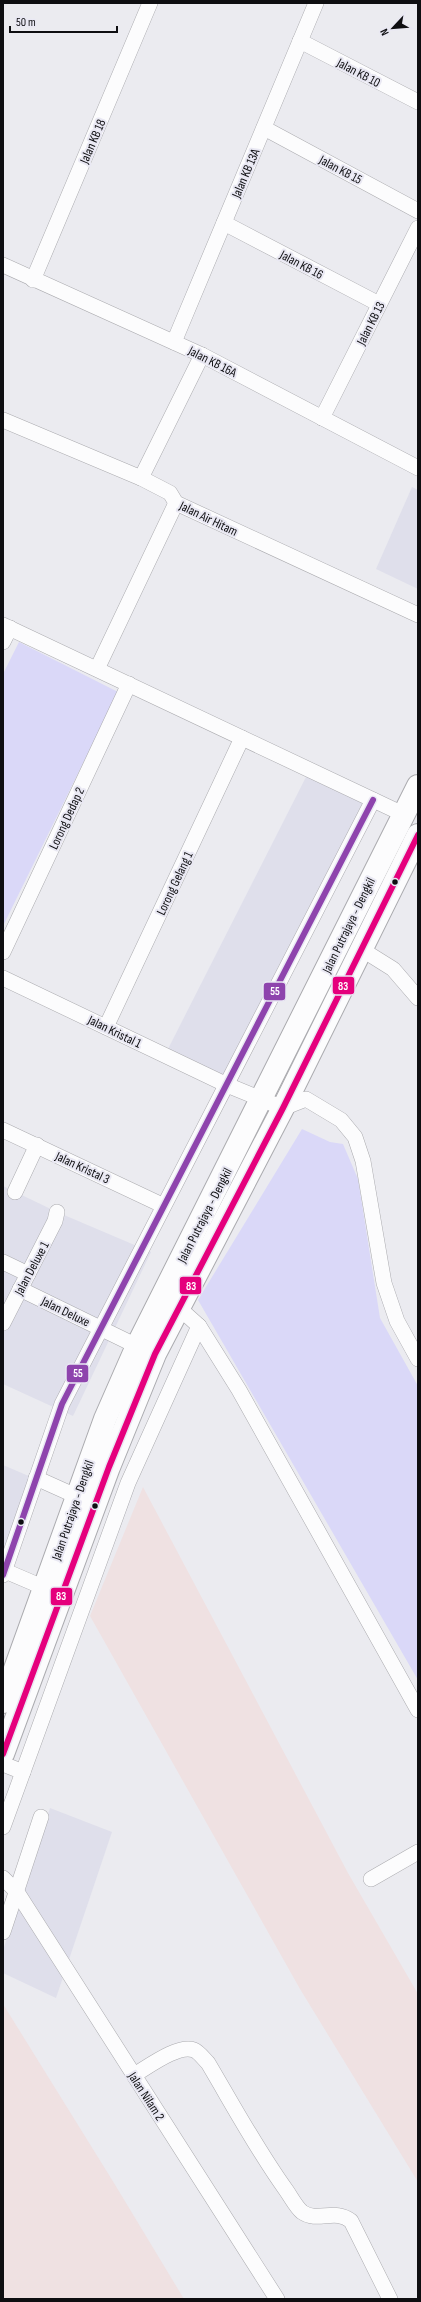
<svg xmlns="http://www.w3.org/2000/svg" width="421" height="2302" font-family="'Sofia Sans Condensed',sans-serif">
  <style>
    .built { fill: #dfdfeb }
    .education { fill: #efe1e2 }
    .green { fill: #dad8f8 }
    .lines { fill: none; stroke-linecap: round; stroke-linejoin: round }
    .minor-casing { stroke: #ababaf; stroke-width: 16 }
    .secondary-casing { stroke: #ababaf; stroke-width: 24 }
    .minor { stroke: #fcfcfd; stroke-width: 15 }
    .secondary { stroke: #fcfcfd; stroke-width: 22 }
    .bus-1-casing { stroke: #e9e8f3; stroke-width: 9 }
    .bus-2-casing { stroke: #e9e8f3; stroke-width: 9 }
    .bus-1 { stroke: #e5007d; stroke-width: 6 }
    .bus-2 { stroke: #8e44ad; stroke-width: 6 }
    .bus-dot { fill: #0e0e11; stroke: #e9e8f3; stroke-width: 1.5 }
    .labels { text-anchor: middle; stroke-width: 4; stroke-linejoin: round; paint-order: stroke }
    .street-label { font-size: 13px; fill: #0e0e11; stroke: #e9e8f3 }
    .line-badge { stroke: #e9e8f3; stroke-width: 1.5 }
    .badge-label { font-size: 11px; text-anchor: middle; font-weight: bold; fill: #fff }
  </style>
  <rect width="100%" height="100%" fill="#ebebf0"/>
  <!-- built -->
  <g class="built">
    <polygon points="412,487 418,490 418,589 376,569"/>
    <polygon points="307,775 366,803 224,1076 168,1049"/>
    <polygon points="3,1186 57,1212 151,1252 73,1416 3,1384"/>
    <polygon points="3,1465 31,1477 3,1554"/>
    <polygon points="50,1808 112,1832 56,1998 3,1973 3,1950"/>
  </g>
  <!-- education -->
  <g class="education">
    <polygon points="143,1487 348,1873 418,1994 418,2182 300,1989 90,1616"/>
    <polygon points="3,2004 114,2183 184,2299 3,2299"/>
  </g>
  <!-- green -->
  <g class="green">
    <polygon points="19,642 118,692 3,926 3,674"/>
    <polygon points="302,1129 330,1142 343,1144 358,1179 380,1318 418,1386 418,1680 198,1300"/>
  </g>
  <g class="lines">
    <!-- minor casing -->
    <g class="minor-casing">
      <g id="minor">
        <polyline points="300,41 418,102"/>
        <polyline points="264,128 418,211"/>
        <polyline points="224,223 379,304"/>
        <polyline points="3,265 202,355 418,468"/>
        <polyline points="33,280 150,3"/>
        <polyline points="174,342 316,3"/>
        <polyline points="322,418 418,228"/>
        <polyline points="3,420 141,478 170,493 176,503 418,615"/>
        <polyline points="141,478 202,355"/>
        <polyline points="3,625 403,814"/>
        <polyline points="3,642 10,628"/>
        <polyline points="97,669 176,503"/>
        <polyline points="361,949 393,969 418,998"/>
        <polyline points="3,952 129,684"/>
        <polyline points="3,978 227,1085 283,1108 306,1099 341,1120 355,1137 363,1161 384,1283 397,1321 418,1359"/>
        <polyline points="106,1027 242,738"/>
        <polyline points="3,1130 162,1205"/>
        <polyline points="15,1192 37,1145"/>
        <polyline points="3,1262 28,1274"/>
        <polyline points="20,1289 145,1350"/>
        <polyline points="179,1308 199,1326 239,1390 418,1710"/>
        <polyline points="3,1323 55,1221 57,1212"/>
        <polyline points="36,1478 76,1496"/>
        <polyline points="3,1570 45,1588"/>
        <polyline points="3,1575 62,1404 373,800"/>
        <polyline points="3,1764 23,1772"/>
        <polyline points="3,1827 128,1483 199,1326"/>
        <polyline points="3,1878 17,1892 277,2299"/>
        <polyline points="371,1879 418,1852"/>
        <polyline points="3,1932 41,1817"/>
        <path d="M134,2075C148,2067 178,2044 194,2050C199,2052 204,2059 208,2063C233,2105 257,2150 286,2190C291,2197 296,2207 302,2212C318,2223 335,2208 351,2221L390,2299"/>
      </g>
    </g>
    <!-- secondary casing -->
    <g class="secondary-casing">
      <g id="secondary">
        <polyline points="3,1702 105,1419 137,1346 418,786"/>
        <polyline points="3,1754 109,1467 155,1354 283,1108 418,835"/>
      </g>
    </g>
    <!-- minor -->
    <use href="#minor" class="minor"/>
    <!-- secondary -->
    <use href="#secondary" class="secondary"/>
    <!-- bus-1 casing -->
    <g class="bus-1-casing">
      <polyline id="bus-1" points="3,1754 109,1467 155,1354 283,1108 418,835"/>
    </g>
    <!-- bus-2 casing -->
    <g class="bus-2-casing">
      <polyline id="bus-2" points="3,1575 62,1404 373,800"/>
    </g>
    <!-- bus-1 -->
    <use href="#bus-1" class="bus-1"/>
    <!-- bus-2 -->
    <use href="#bus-2" class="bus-2"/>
  </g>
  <!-- markers -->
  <g class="bus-dot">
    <circle cx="395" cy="882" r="3.5"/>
    <circle cx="95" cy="1506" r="3.5"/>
    <circle cx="21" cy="1522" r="3.5"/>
  </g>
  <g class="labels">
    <!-- street labels -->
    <g class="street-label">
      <text transform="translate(359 72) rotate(28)" y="5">Jalan KB 10</text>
      <text transform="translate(92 141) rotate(-67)" y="5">Jalan KB 18</text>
      <text transform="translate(341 169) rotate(28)" y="5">Jalan KB 15</text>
      <text transform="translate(245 173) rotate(-67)" y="5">Jalan KB 13A</text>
      <text transform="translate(302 264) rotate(28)" y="5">Jalan KB 16</text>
      <text transform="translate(370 323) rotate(-63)" y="5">Jalan KB 13</text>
      <text transform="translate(213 361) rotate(27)" y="5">Jalan KB 16A</text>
      <text transform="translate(209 518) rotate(26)" y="5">Jalan Air Hitam</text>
      <text transform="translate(66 818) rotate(-65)" y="5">Lorong Dedap 2</text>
      <text transform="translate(174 883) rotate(-65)" y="5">Lorong Gelang 1</text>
      <text transform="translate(348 925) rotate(-64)" y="5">Jalan Putrajaya - Dengkil</text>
      <text transform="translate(115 1031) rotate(26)" y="5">Jalan Kristal 1</text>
      <text transform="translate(83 1167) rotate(25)" y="5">Jalan Kristal 3</text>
      <text transform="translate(204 1215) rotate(-63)" y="5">Jalan Putrajaya - Dengkil</text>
      <text transform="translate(31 1268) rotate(-62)" y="5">Jalan Deluxe 1</text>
      <text transform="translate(66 1311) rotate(26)" y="5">Jalan Deluxe</text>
      <text transform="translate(72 1510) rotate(-71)" y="5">Jalan Putrajaya - Dengkil</text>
      <text transform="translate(147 2096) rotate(57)" y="5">Jalan Nilam 2</text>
    </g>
  </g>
  <g class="line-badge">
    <rect x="332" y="976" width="23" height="19" rx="4" fill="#e5007d"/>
    <rect x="263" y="982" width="23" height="19" rx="4" fill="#8e44ad"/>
    <rect x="179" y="1276" width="23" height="19" rx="4" fill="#e5007d"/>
    <rect x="66" y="1364" width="23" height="19" rx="4" fill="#8e44ad"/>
    <rect x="50" y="1587" width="23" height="19" rx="4" fill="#e5007d"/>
  </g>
  <g class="badge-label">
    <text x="343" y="990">83</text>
    <text x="275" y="995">55</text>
    <text x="191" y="1290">83</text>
    <text x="78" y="1377">55</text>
    <text x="61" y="1600">83</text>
  </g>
  <!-- border -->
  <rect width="421" height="2302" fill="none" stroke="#0e0e11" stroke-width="8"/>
  <!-- north arrow -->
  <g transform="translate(393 28) rotate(244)" stroke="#e9e8f3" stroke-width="3" paint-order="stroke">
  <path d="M0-3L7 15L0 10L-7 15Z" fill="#0e0e11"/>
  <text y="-6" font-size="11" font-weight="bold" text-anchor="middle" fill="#0e0e11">N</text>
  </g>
  <!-- scale -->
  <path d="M10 26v6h107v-6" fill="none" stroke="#0e0e11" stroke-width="2"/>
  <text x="16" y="26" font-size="12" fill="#0e0e11" stroke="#e9e8f3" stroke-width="3" paint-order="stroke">50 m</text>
</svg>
